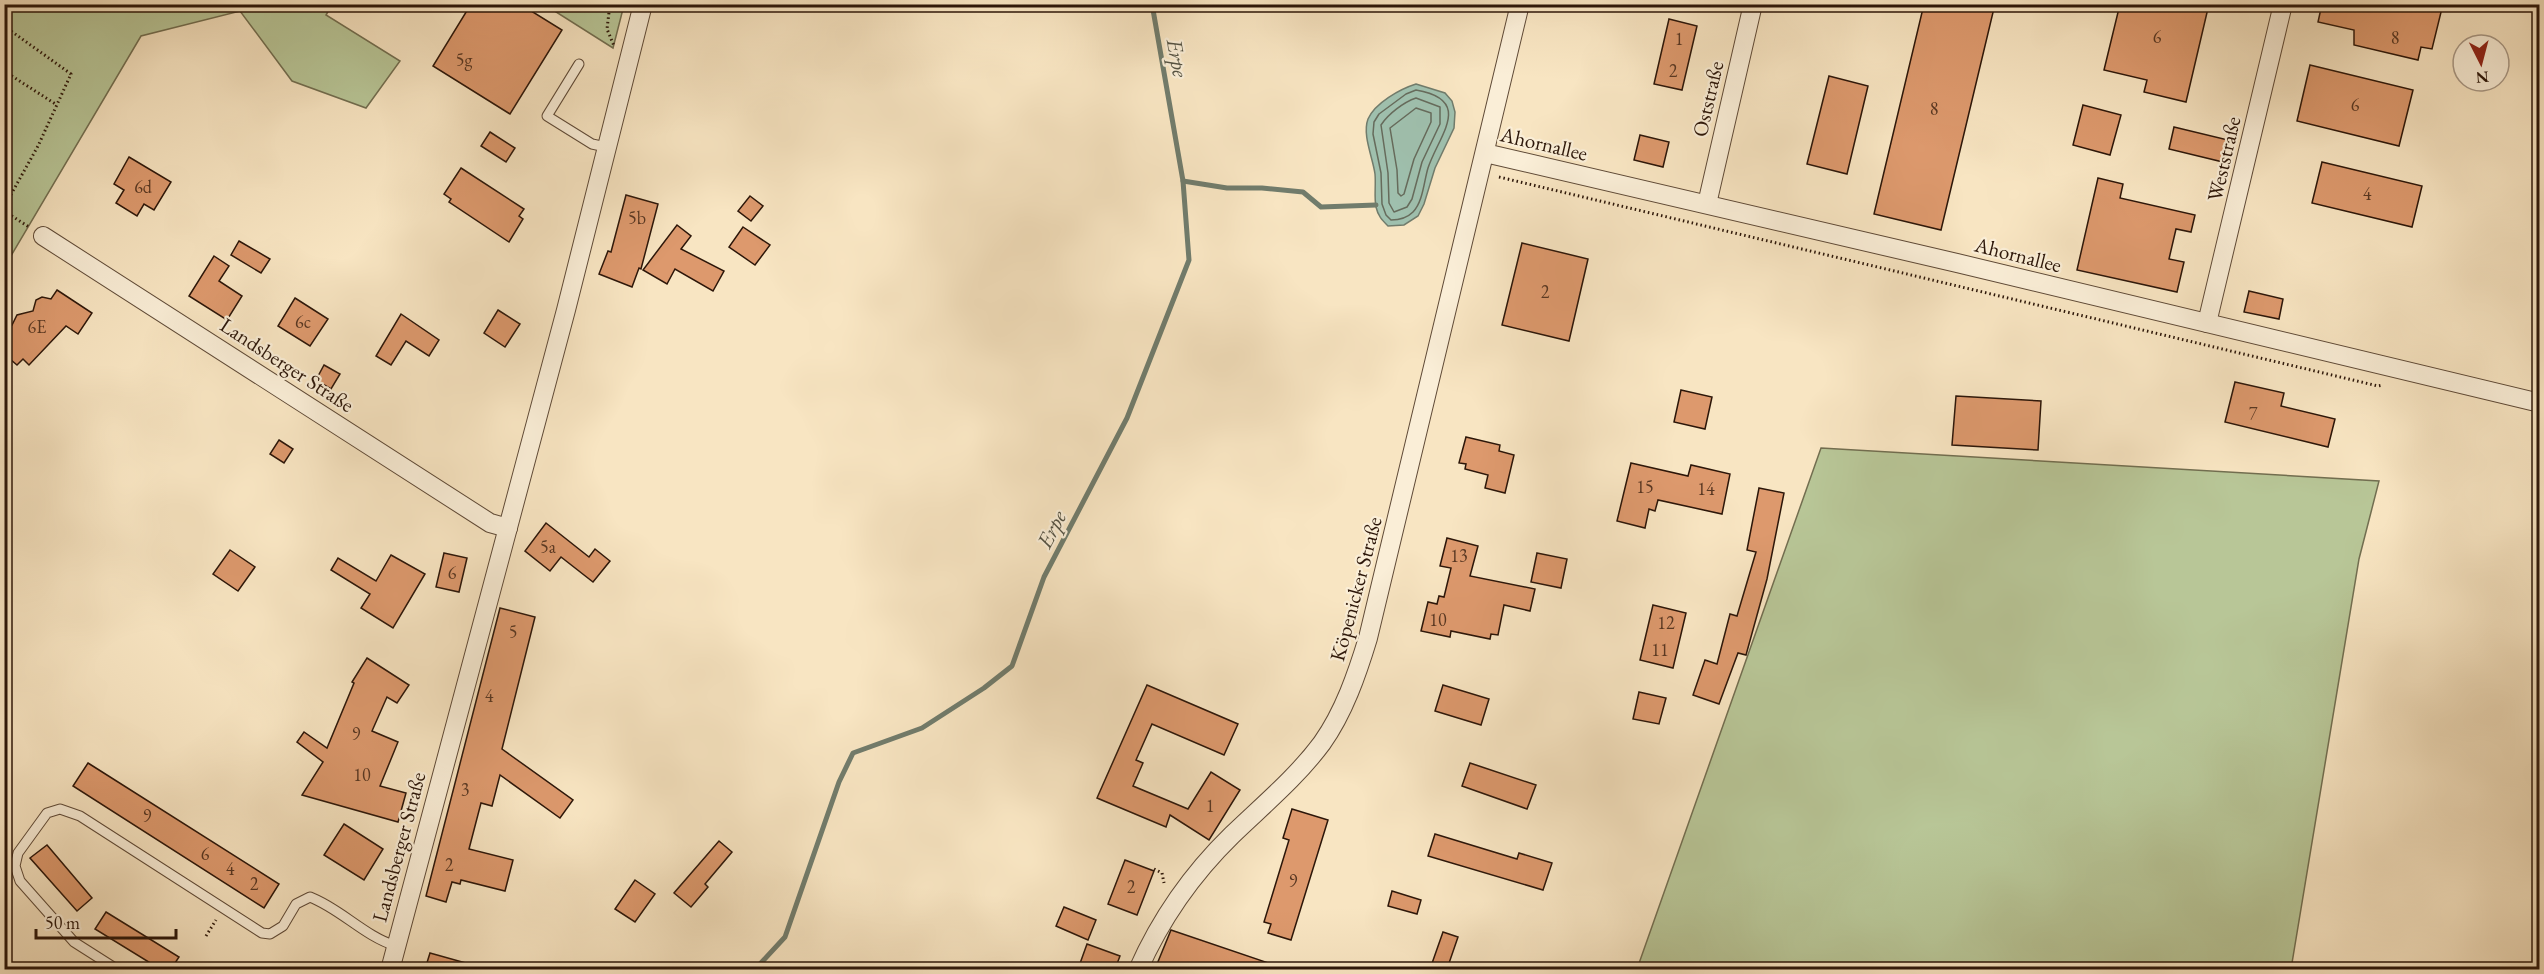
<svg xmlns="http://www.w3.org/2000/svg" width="2544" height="974" font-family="'EB Garamond',serif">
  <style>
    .green { fill: #b8c697; stroke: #726e50; stroke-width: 1.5 }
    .water { fill: #9fc0ae; stroke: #717c6c; stroke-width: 1.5 }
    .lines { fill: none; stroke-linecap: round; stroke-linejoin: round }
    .shore { stroke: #666b5c; stroke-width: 1.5 }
    .stream { stroke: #717c6c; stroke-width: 5 }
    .building { fill: #dd996d; stroke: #2c1609; stroke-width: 1.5 }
    .service-casing { stroke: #5f4a37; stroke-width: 11 }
    .minor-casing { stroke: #5f4a37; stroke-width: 20 }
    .path { stroke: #2c1609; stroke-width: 3; stroke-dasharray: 1.5 3; stroke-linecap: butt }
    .service { stroke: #faeed7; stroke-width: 9 }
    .minor { stroke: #faeed7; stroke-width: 18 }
    .labels { text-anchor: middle; stroke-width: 4.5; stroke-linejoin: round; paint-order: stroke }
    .number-label { font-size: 18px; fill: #583722 }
    .street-label { font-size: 21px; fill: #2c1609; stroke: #faeed7 }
    .water-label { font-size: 22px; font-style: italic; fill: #545243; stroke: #faeed7 }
  </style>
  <rect width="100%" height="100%" fill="#f8e5c2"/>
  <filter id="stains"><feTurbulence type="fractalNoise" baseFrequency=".00333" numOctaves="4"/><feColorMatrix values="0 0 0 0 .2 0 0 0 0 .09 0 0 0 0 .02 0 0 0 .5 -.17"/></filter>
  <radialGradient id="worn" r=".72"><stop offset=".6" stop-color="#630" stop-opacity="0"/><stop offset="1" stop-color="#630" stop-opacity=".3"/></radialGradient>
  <!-- green -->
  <g class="green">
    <polygon points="5,4 332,5 326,15 400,61 366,108 292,81 240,11 141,36 5,266"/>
    <polygon points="545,5 624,5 613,48"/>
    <polygon points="1821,448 2379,481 2359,559 2291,969 1637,969"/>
  </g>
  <!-- water -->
  <path class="water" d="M1416,84L1445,93L1452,101L1455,112L1454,128L1435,168L1424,204L1418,216L1404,225L1388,226C1382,220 1378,216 1376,207C1374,197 1376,185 1375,174C1373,158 1362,135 1368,119C1375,103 1400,89 1416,84Z"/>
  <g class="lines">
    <!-- shore -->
    <g class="shore">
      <path d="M1416,90C1474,100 1439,135 1428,168C1424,181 1423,202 1413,212C1407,218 1399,220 1391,220L1386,215L1382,204L1381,173L1373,134L1374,122L1379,114L1406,94Z"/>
      <path d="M1416,98L1440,107V124L1422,162L1412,199L1407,207L1394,212L1389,203L1388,173L1381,125C1388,114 1404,102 1416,98Z"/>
      <polygon points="1416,108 1431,113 1431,122 1414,159 1404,194 1401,196 1398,193 1397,170 1390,128"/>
    </g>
    <!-- stream -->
    <g class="stream">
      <polyline points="1183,181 1227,188 1262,188 1303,192 1321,207 1376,205"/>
      <polyline points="759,970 760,964 785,937 839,782 853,753 922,728 984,688 1012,666 1044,577 1127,418 1189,260 1183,181 1152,4"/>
    </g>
  </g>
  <!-- building -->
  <g class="building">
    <polygon points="471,4 520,4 562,30 510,114 433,66"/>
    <polygon points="1924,4 1995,4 1941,230 1874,214"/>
    <polygon points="2120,4 2209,4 2186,102 2144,92 2147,80 2104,70"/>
    <polygon points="2322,4 2443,4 2432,49 2421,47 2418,60 2354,45 2354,30 2318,22"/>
    <polygon points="1669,19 1697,26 1682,90 1654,84"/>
    <polygon points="2310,65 2413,90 2399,146 2297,121"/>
    <polygon points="1829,76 1868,86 1847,174 1807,164"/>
    <polygon points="2083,105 2121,115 2110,155 2073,145"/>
    <polygon points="2174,127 2228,140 2223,162 2169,149"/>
    <polygon points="490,132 515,148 506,162 481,146"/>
    <polygon points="1640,135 1669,142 1663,167 1634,160"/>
    <polygon points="129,157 171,182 154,210 144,204 137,216 116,203 124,190 114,184"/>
    <polygon points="2322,162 2422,186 2412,227 2312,203"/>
    <polygon points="461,168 524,209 519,216 523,219 509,242 449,202 451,199 444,194"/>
    <polygon points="2098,178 2123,184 2120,198 2195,215 2191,232 2176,229 2169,259 2184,262 2177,292 2077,270"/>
    <polygon points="626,195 658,204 641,269 639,268 632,287 599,274 608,251 611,252"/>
    <polygon points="750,196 763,206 751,221 738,211"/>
    <polygon points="677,225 691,236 681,249 724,271 713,291 675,269 667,284 643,270"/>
    <polygon points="743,227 770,245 755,265 729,247"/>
    <polygon points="239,241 270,259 261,273 231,255"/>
    <polygon points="1522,243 1588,259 1569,341 1502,325"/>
    <polygon points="214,256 229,266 219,281 242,296 227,320 189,296"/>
    <polygon points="57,290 92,313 78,334 66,326 29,365 23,359 17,365 4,354 4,333 12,325 17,315 33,311 36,300 42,297 51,299"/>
    <polygon points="2249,291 2283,299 2279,319 2244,312"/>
    <polygon points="295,298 328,319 310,346 278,326"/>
    <polygon points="498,310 520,324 505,347 484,333"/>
    <polygon points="401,314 439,340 429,356 406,341 391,365 376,356"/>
    <polygon points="324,365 340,374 331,389 316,380"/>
    <polygon points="2235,382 2284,393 2281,406 2335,419 2328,447 2225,422"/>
    <polygon points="1681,390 1712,397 1705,429 1674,422"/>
    <polygon points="1956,396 2041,401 2038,450 1952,445"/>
    <polygon points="1466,437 1500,445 1499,451 1514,455 1505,493 1485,488 1488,475 1465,469 1466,464 1459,463"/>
    <polygon points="279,440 293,449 284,463 270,454"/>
    <polygon points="1631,463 1688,476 1691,465 1730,474 1722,514 1658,500 1655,511 1649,509 1645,528 1617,521"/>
    <polygon points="1759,488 1784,493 1767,579 1746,655 1738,653 1719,704 1693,695 1705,660 1717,664 1730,614 1737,616 1756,552 1747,550"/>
    <polygon points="546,523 589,557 595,549 610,561 593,582 561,557 550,571 525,551"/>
    <polygon points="1447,538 1478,546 1470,576 1535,589 1530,611 1504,605 1498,635 1491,634 1490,639 1451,631 1450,637 1421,631 1428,602 1437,604 1439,596 1444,597 1451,568 1440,566"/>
    <polygon points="230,550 255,567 238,591 213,574"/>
    <polygon points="444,553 467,558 459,592 436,587"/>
    <polygon points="1537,553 1567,559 1561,588 1531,582"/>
    <polygon points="391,555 425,574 393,628 361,608 370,594 331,570 338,558 376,581"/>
    <polygon points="1653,605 1686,613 1673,668 1640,660"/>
    <polygon points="500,608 535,617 502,749 573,800 560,818 500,775 492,806 481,803 469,849 513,860 505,891 461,880 460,884 452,882 446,902 426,896"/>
    <polygon points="367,658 409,685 397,703 387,697 372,731 398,742 380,786 406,793 398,822 302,795 323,762 297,742 304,732 327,748 354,683 352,682"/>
    <polygon points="1147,685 1238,724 1224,755 1152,724 1136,760 1143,763 1133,786 1188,809 1211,772 1240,790 1209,840 1170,815 1166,827 1097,798"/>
    <polygon points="1443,685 1489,699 1481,725 1435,711"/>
    <polygon points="1639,692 1666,698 1659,724 1633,719"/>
    <polygon points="88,763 279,884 264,908 73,786"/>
    <polygon points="1470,763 1536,785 1527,809 1462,786"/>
    <polygon points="1292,809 1328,820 1291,940 1268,933 1271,924 1264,922 1289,840 1283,838"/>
    <polygon points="344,824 383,849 364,880 324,855"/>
    <polygon points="1435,834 1517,859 1519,853 1552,863 1543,890 1428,856"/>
    <polygon points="719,841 732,852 705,884 708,887 691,907 674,893"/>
    <polygon points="47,845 92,898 77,911 30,858"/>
    <polygon points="1125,860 1154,871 1137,915 1108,904"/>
    <polygon points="635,880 655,894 635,922 615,909"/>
    <polygon points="1392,891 1421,900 1417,914 1388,906"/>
    <polygon points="1064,907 1096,920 1088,940 1056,926"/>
    <polygon points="106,912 179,957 171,969 160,969 95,929"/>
    <polygon points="1171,930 1280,967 1280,969 1155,969"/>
    <polygon points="1443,932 1458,937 1447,969 1430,969"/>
    <polygon points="1087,944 1120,956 1115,969 1078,969"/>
    <polygon points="430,953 473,965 472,969 425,969"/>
  </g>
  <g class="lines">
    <!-- service casing -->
    <g class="service-casing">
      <g id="service">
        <polyline points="579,64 547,116 592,144 606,147"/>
        <path d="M118,970L74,942L20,881L15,866L18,853L47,813L60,809L80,816L262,933L270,934L283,926L296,904L310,897C341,909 364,936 396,946"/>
      </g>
    </g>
    <!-- minor casing -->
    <g class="minor-casing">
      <g id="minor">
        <polyline points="1485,153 1957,263 2540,403"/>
        <polyline points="1707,204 1753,4"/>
        <polyline points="43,236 490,523 508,528"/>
        <polyline points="2207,323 2283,4"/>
        <polyline points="390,970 566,310 643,4"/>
        <path d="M1138,970C1161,918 1192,874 1232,835C1263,805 1296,778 1322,743C1344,712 1357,674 1368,638L1520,4"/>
      </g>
    </g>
    <!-- path -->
    <g class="path">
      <polyline points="610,4 607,29 614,46"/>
      <polyline points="4,26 71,74 38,146 4,207"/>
      <polyline points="4,71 57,105"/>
      <polyline points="1499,177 2378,386 2383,385"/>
      <polyline points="4,211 29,227"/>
      <polyline points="1154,869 1162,873 1164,883"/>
      <polyline points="206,936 216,920"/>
    </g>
    <!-- service -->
    <use href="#service" class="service"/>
    <!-- minor -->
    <use href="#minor" class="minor"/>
  </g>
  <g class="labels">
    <!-- number labels -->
    <g class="number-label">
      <text x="2157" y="43">6</text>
      <text x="2395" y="44">8</text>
      <text x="1679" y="45">1</text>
      <text x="464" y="66">5g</text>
      <text x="1673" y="77">2</text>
      <text x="2355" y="111">6</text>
      <text x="1934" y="115">8</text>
      <text x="143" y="193">6d</text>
      <text x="2367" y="200">4</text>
      <text x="637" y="224">5b</text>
      <text x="1545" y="298">2</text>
      <text x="303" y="328">6c</text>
      <text x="37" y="333">6E</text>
      <text x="2253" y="420">7</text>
      <text x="1645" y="493">15</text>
      <text x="1706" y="495">14</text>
      <text x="548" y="553">5a</text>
      <text x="1459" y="562">13</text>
      <text x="452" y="579">6</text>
      <text x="1438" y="626">10</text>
      <text x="1666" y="629">12</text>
      <text x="513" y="638">5</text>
      <text x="1660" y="656">11</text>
      <text x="489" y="702">4</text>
      <text x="356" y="740">9</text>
      <text x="362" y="781">10</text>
      <text x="465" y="796">3</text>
      <text x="1210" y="812">1</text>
      <text x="147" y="822">9</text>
      <text x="205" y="860">6</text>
      <text x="449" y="871">2</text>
      <text x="230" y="875">4</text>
      <text x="1293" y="887">9</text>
      <text x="254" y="890">2</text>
      <text x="1131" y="893">2</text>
    </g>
    <!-- street labels -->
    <g class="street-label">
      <text transform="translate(1708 99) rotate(-77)" y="7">Oststraße</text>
      <text transform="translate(1544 144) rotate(13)" y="7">Ahornallee</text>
      <text transform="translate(2224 159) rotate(-77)" y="7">Weststraße</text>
      <text transform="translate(2018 255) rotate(14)" y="7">Ahornallee</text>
      <text transform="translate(287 365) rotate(33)" y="7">Landsberger Straße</text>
      <text transform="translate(1356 589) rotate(-75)" y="7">Köpenicker Straße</text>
      <text transform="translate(399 847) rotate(-75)" y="7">Landsberger Straße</text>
    </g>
    <!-- water labels -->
    <g class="water-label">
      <text transform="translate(1178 58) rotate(80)" y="8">Erpe</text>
      <text transform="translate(1051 529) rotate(-63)" y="8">Erpe</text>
    </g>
  </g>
  <!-- margin -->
  <rect width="2544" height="974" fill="none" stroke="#f8e5c2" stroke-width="24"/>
  <rect x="6" y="6" width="2532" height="962" fill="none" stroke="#2c1609" stroke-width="3"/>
  <rect x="12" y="12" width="2520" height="950" fill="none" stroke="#2c1609" stroke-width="1.5"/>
  <!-- north arrow -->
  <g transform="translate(2481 63) rotate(174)"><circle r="28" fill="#faeed7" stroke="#a89885" stroke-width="1.5"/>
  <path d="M0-4.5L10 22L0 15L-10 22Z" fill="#8f2418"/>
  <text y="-9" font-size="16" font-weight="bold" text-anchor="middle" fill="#2c1609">N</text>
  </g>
  <!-- scale -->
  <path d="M36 929v9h140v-9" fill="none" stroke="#2c1609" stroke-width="3"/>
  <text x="45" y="929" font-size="18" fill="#2c1609" stroke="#faeed7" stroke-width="4.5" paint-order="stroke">50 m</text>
  <rect width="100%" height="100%" filter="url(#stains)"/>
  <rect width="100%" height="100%" fill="url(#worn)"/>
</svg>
